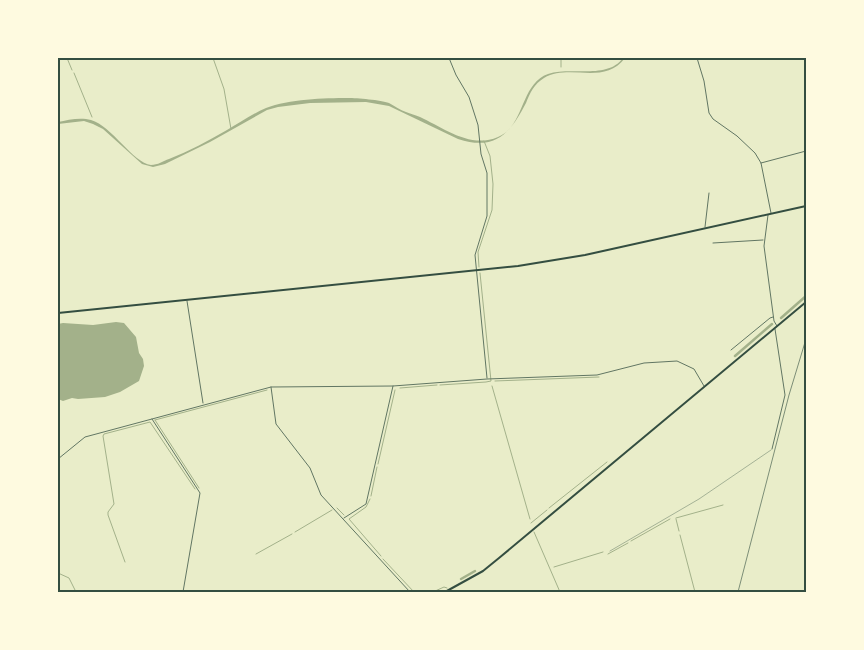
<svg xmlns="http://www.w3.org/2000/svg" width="864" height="650" font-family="Overpass,sans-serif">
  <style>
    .water { fill: #a3b18a }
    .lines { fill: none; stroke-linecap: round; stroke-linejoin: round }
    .stream { stroke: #a3b18a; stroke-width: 1 }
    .canal { stroke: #a3b18a; stroke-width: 2.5 }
    .service { stroke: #617663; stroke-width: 0.5 }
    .minor { stroke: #617663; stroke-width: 1 }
    .secondary { stroke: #344e41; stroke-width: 2 }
    .rail { stroke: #7c8e77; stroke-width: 1 }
    .neatline { fill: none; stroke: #344e41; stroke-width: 2 }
  </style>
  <rect width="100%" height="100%" fill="#e9edc9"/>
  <!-- water -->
  <g class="water">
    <path d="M623,58H625C604,86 570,63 544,78C534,84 530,93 526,103C510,134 495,151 458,139L389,106L366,102L310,103L278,107L267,110L210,142L165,164L153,167L142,164L103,129L93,124L84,121L58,124V122C68,120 80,117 91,120C112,126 133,163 151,165C158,165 163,161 169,159C189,151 208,141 227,130C239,123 252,114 266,108C289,99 324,98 348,98C357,98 381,100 389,103C395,106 400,110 406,112C410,114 416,115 420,117C444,128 470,149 498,137C525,126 520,84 548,74C571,66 607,80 623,58Z"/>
    <polygon points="116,322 124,323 136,337 139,353 143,359 144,366 139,381 120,392 105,397 78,399 72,398 63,401 58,399 58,324 63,323 93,325"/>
  </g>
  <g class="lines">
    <!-- stream -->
    <g class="stream">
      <polyline points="67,58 72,70"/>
      <polyline points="213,58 224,89 231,129"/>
      <polyline points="561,67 561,58"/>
      <polyline points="74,73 92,117"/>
      <polyline points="479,267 478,252 492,210 493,184 490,156 484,141"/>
      <polyline points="495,381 599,377"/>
      <polyline points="440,385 486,382 491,381 480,273"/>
      <polyline points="492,386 530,519"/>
      <polyline points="400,388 437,385"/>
      <polyline points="155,420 267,390"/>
      <polyline points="155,420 199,488"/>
      <polyline points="378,464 395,390"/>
      <polyline points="371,496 377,467"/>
      <polyline points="370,499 366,507 349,519 381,556"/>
      <polyline points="337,508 344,515"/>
      <polyline points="549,508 607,462"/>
      <polyline points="676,518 723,505"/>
      <polyline points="676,519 679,531"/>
      <polyline points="531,523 547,510"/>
      <polyline points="295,532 332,510"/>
      <polyline points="534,532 560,592"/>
      <polyline points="680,535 695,592"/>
      <polyline points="631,541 670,519"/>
      <polyline points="256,554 292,534"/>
      <polyline points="608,554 628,543"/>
      <polyline points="383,559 414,592"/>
      <polyline points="125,562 108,515 108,512 114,504 103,436 104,434 150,422 195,489"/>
      <polyline points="554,567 603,552"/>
      <polyline points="58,573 69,578 76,592"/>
      <polyline points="433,592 444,587 447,588"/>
    </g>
    <!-- canal -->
    <g class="canal">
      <polyline points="781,318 806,296"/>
      <polyline points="735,356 772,324"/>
      <polyline points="461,579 475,571"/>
    </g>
    <!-- service -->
    <polyline class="service" points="610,551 699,499 771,450"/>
    <!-- minor -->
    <g class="minor">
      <polyline points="449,58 456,75 469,97 478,125 481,154 487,173 487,216 475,255 487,378"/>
      <polyline points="697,58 704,81 709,113 713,119 737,136 755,153 761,163 771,213"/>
      <polyline points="761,163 806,151"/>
      <polyline points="768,215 764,246 774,321 777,326"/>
      <polyline points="705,227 709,193"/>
      <polyline points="713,243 763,240"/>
      <polyline points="187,301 203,403"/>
      <polyline points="731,350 770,318 773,317"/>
      <polyline points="271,387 276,424 310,468 321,495 410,592"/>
      <polyline points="152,419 200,493 183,592"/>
      <polyline points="772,449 785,395 775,329"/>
      <polyline points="58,459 85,437 271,387 393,386 487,379 597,375 644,363 677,361 694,369 704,386"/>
      <polyline points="344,518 366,504 393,386"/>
    </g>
    <!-- secondary -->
    <g class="secondary">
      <polyline points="58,313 518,266 585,255 806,206"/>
      <polyline points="445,592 483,571 499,558 806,302"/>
    </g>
    <!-- rail -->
    <polyline class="rail" points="738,592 789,395 806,339"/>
  </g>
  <!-- border -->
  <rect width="864" height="650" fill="none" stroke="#fefae0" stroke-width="118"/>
  <rect x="59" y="59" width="746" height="532" class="neatline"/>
</svg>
